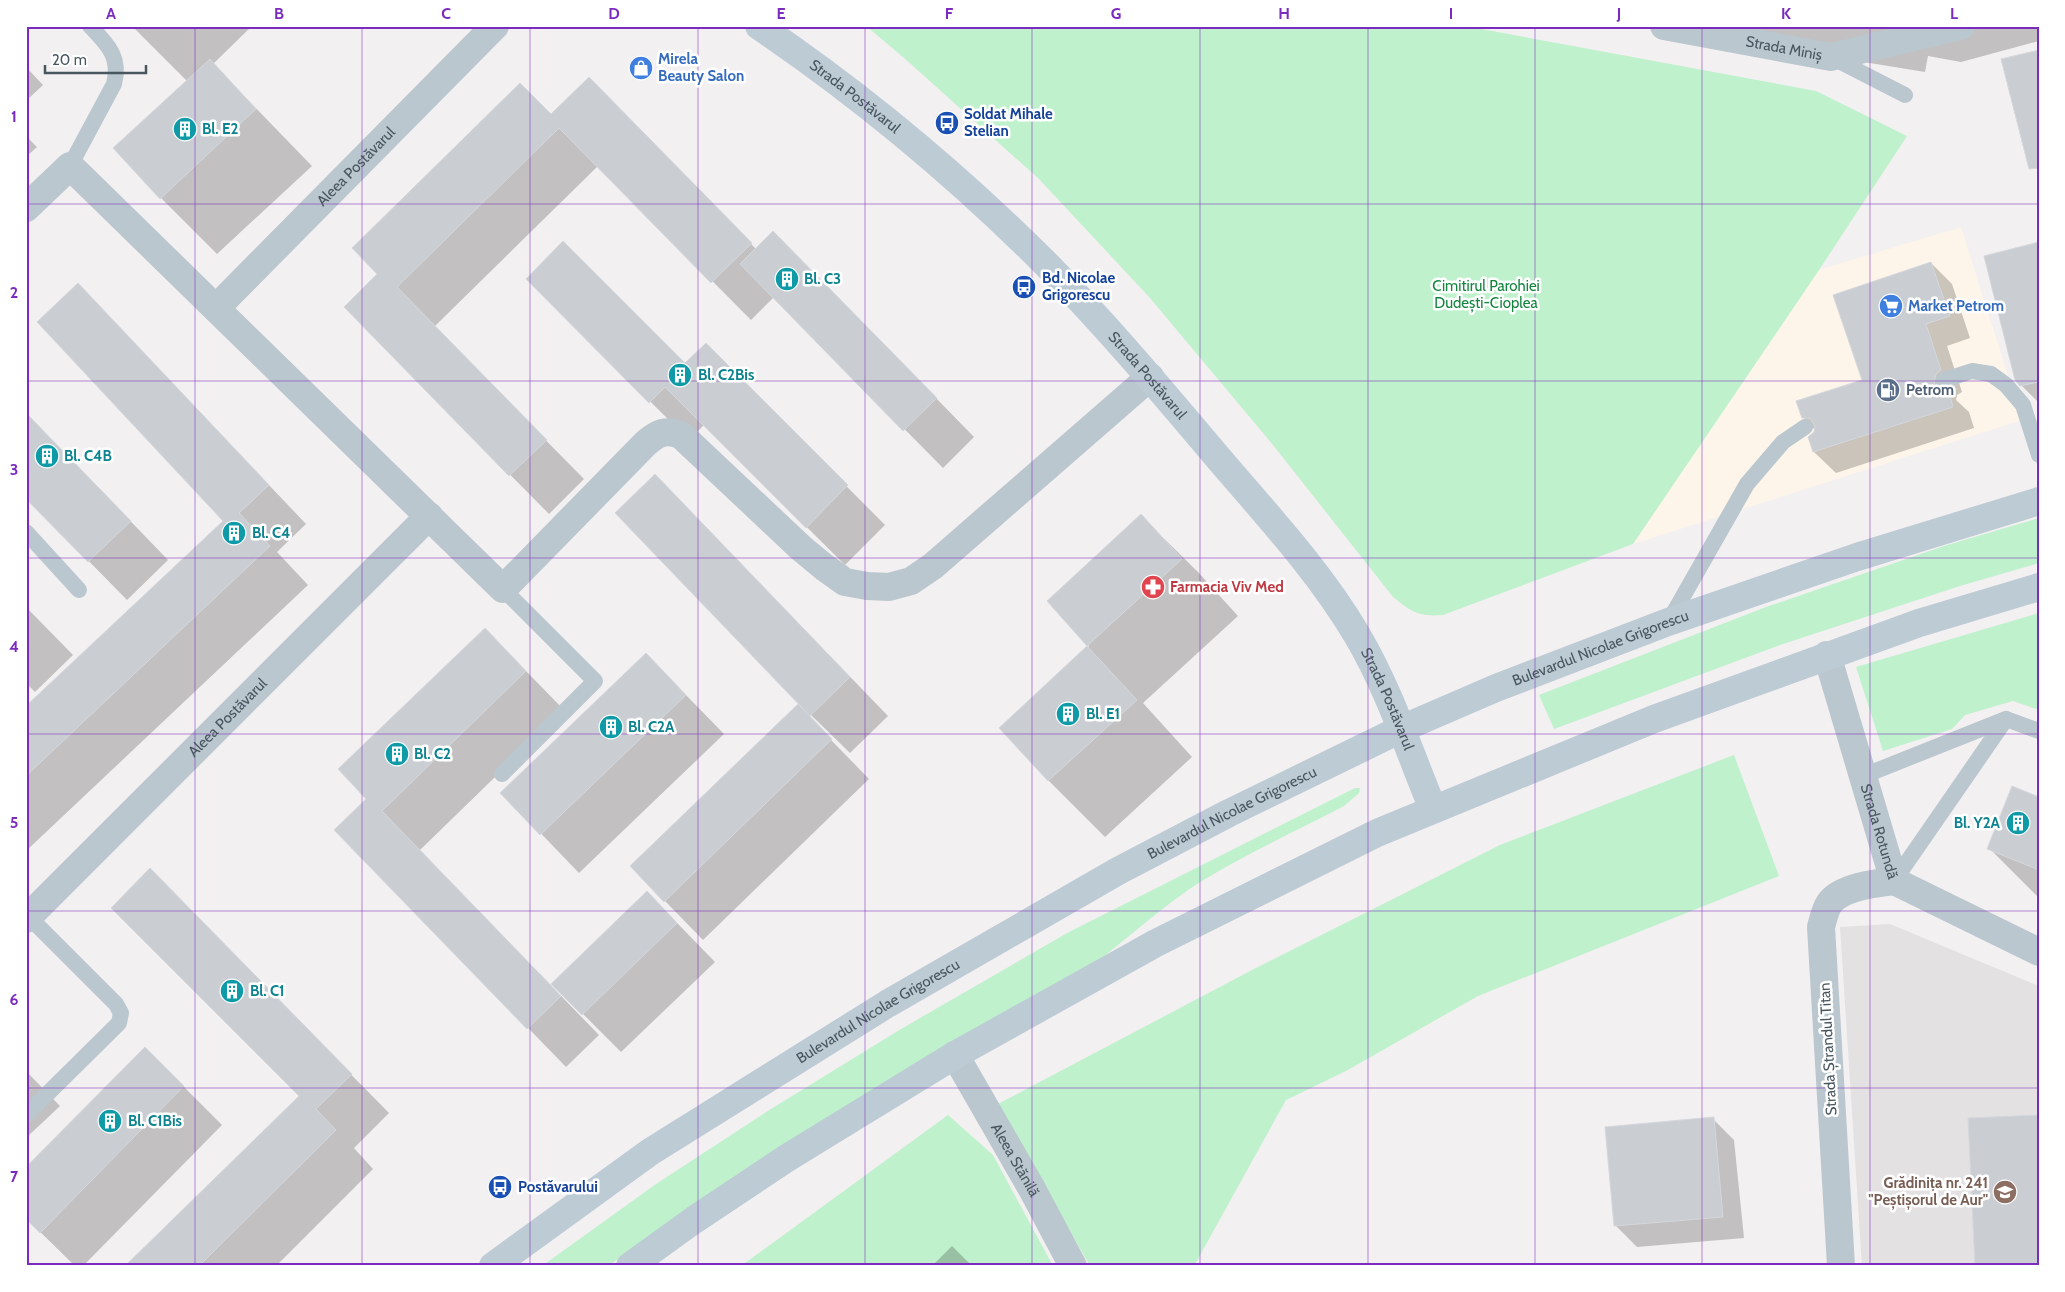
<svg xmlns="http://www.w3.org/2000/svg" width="2065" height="1292" font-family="Cabin,sans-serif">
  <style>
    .commercial { fill: #fdf5ea }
    .education { fill: #e4e1e3 }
    .green { fill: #bef1cc }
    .shadow { fill: #0003 }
    .building { fill: #caced3; stroke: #d4d7dc }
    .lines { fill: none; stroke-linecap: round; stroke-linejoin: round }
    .lane { stroke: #bbc7ce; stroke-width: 16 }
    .street { stroke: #bbc7ce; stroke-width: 28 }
    .secondary { stroke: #bdcbd5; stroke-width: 28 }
    .grid { fill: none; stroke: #7b2cbf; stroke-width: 1; stroke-opacity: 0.55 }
    .labels { text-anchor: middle; stroke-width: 5; stroke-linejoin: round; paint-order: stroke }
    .street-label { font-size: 15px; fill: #47565f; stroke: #fff }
    .shop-label { font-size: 15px; font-weight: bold; fill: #366cbe; stroke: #fff; text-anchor: start }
    .transit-label { font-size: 15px; font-weight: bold; fill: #164399; stroke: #fff; text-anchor: start }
    .culture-label { font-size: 15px; font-weight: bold; fill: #0d838f; stroke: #fff; text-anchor: start }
    .park-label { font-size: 15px; fill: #13853f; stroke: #fff }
    .service-label { font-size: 15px; font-weight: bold; fill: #4e5e75; stroke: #fff; text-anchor: start }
    .health-label { font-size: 15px; font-weight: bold; fill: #be3a42; stroke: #fff; text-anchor: start }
    .education-label { font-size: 15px; font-weight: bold; fill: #785e54; stroke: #fff; text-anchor: end }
    .neatline { fill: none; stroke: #7b2cbf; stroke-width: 2 }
    .grid-label { font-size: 16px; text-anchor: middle; font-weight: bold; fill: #7b2cbf }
  </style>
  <rect width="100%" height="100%" fill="#f3f0f1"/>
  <!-- commercial -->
  <polygon class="commercial" points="1961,227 2022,420 1633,544 1819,270"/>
  <!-- education -->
  <polygon class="education" points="1890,924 2039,986 2039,1266 1862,1266 1840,927"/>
  <!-- green -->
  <g class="green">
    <path d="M866,26H1465L1816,91L1907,136L1819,270L1633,544L1443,615C1418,617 1412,612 1393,597L1273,445L1150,298L1039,179L903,57Z"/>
    <polygon points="2039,518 2039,563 1960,586 1783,644 1554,729 1539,695 1766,607 1944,546"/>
    <polygon points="2039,613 2039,710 2013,701 1965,715 1952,729 1883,751 1856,667"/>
    <polygon points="1734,755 1779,876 1478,996 1346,1071 1286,1100 1194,1266 1090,1266 998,1104 1252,970 1500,845"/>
    <path d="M1355,788H1360L1359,793L1344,806C1298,830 1250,852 1205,879C1164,904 1129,938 1090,967L678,1217L608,1266H542L656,1184L771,1109L901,1029L1069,932Z"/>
    <polygon points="948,1115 993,1155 1053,1266 741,1266"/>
  </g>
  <!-- shadow -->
  <g class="shadow">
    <polygon points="132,26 252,26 213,64 312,166 217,254 161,198 187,81"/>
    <polygon points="1642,26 2039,26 2039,41 1961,62 1928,56 1925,72"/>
    <polygon points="26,67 43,85 26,101"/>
    <polygon points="551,116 627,117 756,249 812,271 974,437 943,468 774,297 751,320 598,166 434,327 584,479 549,514 345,307"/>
    <polygon points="26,136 37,147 26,157"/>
    <polygon points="2039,244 2039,403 2021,385"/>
    <polygon points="1931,263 1952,284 1970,338 1947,346 1962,392 1957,395 1956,400 1969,412 1974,428 1836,473 1814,452 1810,437 1815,430 1803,417 1863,381"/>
    <polygon points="527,279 685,365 706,345 885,525 845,565 704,425 689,440"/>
    <polygon points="78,284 306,524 277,552 308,585 26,851 26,708 225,521"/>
    <polygon points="26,413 168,560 127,600 26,497"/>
    <polygon points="693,514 888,716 850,753 811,715"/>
    <polygon points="1141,516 1198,572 1238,616 1143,703 1192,757 1105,837 1049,781 1000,728 1089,646 1048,601"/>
    <polygon points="26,607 73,655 35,692 26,683"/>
    <polygon points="485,629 564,710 420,850 599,1035 566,1067 336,830 368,799"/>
    <polygon points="646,654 724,734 579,873 502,793"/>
    <polygon points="798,706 869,779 703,940 665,901"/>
    <polygon points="2039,798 2039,898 1989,848"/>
    <polygon points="647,892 715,962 621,1052 553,984"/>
    <polygon points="188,909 389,1113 354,1148 373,1169 276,1266 138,1266 301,1096"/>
    <polygon points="145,1048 222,1125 83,1266 75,1266 26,1218"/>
    <polygon points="26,1071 60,1106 26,1138"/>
    <polygon points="1713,1119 1734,1140 1744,1238 1637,1247 1616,1226"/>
    <polygon points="952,1246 972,1266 932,1266"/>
  </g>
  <!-- building -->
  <g class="building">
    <polygon points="2039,50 2039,168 2029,169 2001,59"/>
    <polygon points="210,59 256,109 160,199 113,148"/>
    <polygon points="589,77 752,243 711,283 559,128 397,287 547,440 509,476 344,307 377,274 352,248 520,83 551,114"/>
    <polygon points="773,231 937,398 903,431 740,264"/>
    <polygon points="563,241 685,363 706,343 848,485 806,528 665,387 649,403 526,279"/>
    <polygon points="2039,242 2039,382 2020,386 2015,380 1984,256"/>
    <polygon points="1931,262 1950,316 1926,324 1941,370 1936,374 1934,383 1938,388 1948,389 1953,407 1813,452 1808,437 1814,432 1815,426 1810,418 1802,418 1796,401 1862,380 1833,295"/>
    <polygon points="78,283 269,485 239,513 270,546 26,776 26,706 223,521 37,322"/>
    <polygon points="26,413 131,521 88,562 26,499"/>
    <polygon points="655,474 850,677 810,716 615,513"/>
    <polygon points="1141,514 1182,559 1087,646 1047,601"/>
    <polygon points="485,628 526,671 382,811 561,996 527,1029 334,830 366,799 338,769"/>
    <polygon points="1087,646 1137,700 1048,781 999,728"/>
    <polygon points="646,653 686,695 540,835 500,793"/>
    <polygon points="798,704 832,739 664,902 630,866"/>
    <polygon points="2012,786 2039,797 2039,870 1987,849"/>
    <polygon points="150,868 352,1074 316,1109 336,1130 199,1266 125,1266 299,1096 111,908"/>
    <polygon points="647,891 677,923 582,1015 551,984"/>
    <polygon points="145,1047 184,1086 40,1233 26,1219 26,1167"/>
    <polygon points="2039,1115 2039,1266 1975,1266 1968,1118"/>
    <polygon points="1714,1117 1723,1217 1614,1226 1605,1127"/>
  </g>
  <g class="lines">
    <!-- lane -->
    <g class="lane">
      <polyline points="1831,57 1905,95"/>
      <path d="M70,166L114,84C121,57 108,45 90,26"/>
      <polyline points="1944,380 1972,371 1991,374 2006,385 2023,405 2039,455"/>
      <polyline points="26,532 79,590"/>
      <polyline points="1669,621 1747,484 1783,442 1805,427"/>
      <polyline points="502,774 595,681 503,589"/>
      <polyline points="1863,776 2006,719 2039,731"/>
      <polyline points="1894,881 2006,719"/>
      <polyline points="26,914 116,1004 121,1013 119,1023 26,1115"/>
    </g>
    <!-- street -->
    <g class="street">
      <path id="s1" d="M1664,26L1831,57L1961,26"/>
      <path d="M26,208L70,166L503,589L646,443C658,433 665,429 681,435L801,548L824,567L845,582L867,586L889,587L911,581L933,566L1150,377"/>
      <path id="s2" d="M216,308L495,26"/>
      <path id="s3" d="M1827,655L1894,881L2039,952"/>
      <path id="s4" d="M26,919L429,516"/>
      <path id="s5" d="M955,1055L1032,1189L1073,1266"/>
      <path d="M1841,1266L1821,927C1823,920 1825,910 1829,904C1840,887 1876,883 1894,881"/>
    </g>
    <!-- secondary -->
    <g class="secondary">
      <path id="s6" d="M759,26C862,96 958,176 1046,264C1105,324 1160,389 1214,453C1264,512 1318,569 1357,635C1389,689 1409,751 1433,809"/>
      <path id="s7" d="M493,1266L650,1152L887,1004L1118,871L1229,813L1401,729L1496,688L1668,622L1857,557L2039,501"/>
      <polyline points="630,1266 694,1220 787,1158 955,1055 1156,943 1377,833 1654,719 1919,623 2039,587"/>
    </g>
  </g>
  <!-- grid -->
  <path class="grid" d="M195,26V1266M362,26V1266M530,26V1266M698,26V1266M865,26V1266M1032,26V1266M1200,26V1266M1368,26V1266M1535,26V1266M1702,26V1266M1870,26V1266M26,204H2039M26,381H2039M26,558H2039M26,734H2039M26,911H2039M26,1088H2039"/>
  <!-- icons -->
  <defs>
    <g id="shop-disc" transform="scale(1.25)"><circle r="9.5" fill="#3f7fe0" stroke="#fff"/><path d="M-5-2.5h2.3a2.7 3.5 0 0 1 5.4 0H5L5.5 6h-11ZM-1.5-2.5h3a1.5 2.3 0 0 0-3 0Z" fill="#fff"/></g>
    <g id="bus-disc" transform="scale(1.25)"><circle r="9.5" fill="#1a4fb4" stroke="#fff"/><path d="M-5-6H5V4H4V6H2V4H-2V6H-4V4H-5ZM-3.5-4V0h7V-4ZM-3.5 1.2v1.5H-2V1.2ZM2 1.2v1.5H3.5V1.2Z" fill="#fff"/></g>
    <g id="building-disc" transform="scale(1.25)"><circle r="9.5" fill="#0f9aa8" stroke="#fff"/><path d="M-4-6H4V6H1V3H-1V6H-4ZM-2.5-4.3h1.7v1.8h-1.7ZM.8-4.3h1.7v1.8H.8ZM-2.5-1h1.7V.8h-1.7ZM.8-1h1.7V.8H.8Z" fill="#fff"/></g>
    <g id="supermarket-disc" transform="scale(1.25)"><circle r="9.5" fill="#3f7fe0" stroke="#fff"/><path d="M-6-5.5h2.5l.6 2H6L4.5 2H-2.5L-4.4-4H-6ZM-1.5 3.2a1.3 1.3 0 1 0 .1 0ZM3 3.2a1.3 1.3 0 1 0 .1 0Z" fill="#fff"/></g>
    <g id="fuel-disc" transform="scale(1.25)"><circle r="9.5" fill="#5c6f8a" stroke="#fff"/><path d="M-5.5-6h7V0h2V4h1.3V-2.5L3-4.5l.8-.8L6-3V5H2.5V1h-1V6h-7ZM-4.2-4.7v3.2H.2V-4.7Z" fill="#fff"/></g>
    <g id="pharmacy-disc" transform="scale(1.25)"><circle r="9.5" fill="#e0444e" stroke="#fff"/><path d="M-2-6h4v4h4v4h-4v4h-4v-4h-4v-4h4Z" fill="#fff"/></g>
    <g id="school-disc" transform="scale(1.25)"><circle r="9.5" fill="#8d6e63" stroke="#fff"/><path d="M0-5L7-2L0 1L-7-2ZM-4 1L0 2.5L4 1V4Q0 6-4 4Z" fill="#fff"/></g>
  </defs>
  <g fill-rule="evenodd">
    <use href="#shop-disc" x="641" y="68"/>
    <use href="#bus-disc" x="947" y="123"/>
    <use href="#building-disc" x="185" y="129"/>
    <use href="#building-disc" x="787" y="279"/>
    <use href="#bus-disc" x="1024" y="287"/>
    <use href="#supermarket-disc" x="1891" y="306"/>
    <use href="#building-disc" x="680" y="375"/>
    <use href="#fuel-disc" x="1888" y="390"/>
    <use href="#building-disc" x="47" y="456"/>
    <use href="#building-disc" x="234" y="533"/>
    <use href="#pharmacy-disc" x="1153" y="587"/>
    <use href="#building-disc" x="1068" y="714"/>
    <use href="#building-disc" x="611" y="727"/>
    <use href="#building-disc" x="397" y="754"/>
    <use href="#building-disc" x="2018" y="823"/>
    <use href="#building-disc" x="232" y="991"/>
    <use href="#building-disc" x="110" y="1121"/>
    <use href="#bus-disc" x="500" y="1187"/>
    <use href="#school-disc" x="2005" y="1192"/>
  </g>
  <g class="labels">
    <!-- street labels -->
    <g class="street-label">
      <text dy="5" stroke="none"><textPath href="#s1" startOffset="122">Strada Miniș</textPath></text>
      <text dy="5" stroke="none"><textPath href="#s6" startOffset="119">Strada Postăvarul</textPath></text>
      <text dy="5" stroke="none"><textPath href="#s2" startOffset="199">Aleea Postăvarul</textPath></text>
      <text dy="5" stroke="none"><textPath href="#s6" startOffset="524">Strada Postăvarul</textPath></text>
      <text dy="5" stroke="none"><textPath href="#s7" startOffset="1272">Bulevardul Nicolae Grigorescu</textPath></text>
      <text dy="5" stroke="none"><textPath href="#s6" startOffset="929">Strada Postăvarul</textPath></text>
      <text dy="5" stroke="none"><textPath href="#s4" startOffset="285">Aleea Postăvarul</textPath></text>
      <text dy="5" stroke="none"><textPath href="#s7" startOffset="868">Bulevardul Nicolae Grigorescu</textPath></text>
      <text dy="5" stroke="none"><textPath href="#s3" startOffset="184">Strada Rotundă</textPath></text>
      <text dy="5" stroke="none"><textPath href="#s7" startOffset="462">Bulevardul Nicolae Grigorescu</textPath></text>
      <text transform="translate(1828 1049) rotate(-93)" y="5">Strada Ștrandul Titan</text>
      <text dy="5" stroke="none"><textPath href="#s5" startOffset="121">Aleea Stănilă</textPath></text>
    </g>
    <!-- shop labels -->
    <g class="shop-label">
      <text x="658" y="64">Mirela<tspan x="658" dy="17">Beauty Salon</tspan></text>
      <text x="1908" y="311">Market Petrom</text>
    </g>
    <!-- transit labels -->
    <g class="transit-label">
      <text x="964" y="119">Soldat Mihale<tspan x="964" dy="17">Stelian</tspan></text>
      <text x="1042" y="283">Bd. Nicolae<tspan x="1042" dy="17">Grigorescu</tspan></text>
      <text x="518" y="1192">Postăvarului</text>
    </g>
    <!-- culture labels -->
    <g class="culture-label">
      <text x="202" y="134">Bl. E2</text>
      <text x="804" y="284">Bl. C3</text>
      <text x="698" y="380">Bl. C2Bis</text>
      <text x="64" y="461">Bl. C4B</text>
      <text x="252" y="538">Bl. C4</text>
      <text x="1086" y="719">Bl. E1</text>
      <text x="628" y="732">Bl. C2A</text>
      <text x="414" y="759">Bl. C2</text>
      <text x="2000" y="828" text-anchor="end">Bl. Y2A</text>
      <text x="250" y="996">Bl. C1</text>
      <text x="128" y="1126">Bl. C1Bis</text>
    </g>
    <!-- park labels -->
    <g class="park-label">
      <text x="1486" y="291">Cimitirul Parohiei<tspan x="1486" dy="17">Dudești-Cioplea</tspan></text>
    </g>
    <!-- service labels -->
    <g class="service-label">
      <text x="1906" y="395">Petrom</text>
    </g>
    <!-- health labels -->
    <g class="health-label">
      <text x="1170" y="592">Farmacia Viv Med</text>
    </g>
    <!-- education labels -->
    <g class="education-label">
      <text x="1988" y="1188">Grădinița nr. 241<tspan x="1988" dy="17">"Peștișorul de Aur"</tspan></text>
    </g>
  </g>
  <!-- border -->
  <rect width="2065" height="1292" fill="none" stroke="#ffffff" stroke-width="55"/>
  <!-- scale -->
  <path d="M45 65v8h101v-8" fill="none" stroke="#47565f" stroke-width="2.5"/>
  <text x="52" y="65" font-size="15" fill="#47565f" stroke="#ffffff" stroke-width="4" paint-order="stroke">20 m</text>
  <rect x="28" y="28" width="2010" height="1236" class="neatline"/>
  <g class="grid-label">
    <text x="111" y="19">A</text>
    <text x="279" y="19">B</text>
    <text x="446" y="19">C</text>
    <text x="614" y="19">D</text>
    <text x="781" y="19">E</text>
    <text x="949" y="19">F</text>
    <text x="1116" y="19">G</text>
    <text x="1284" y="19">H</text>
    <text x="1451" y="19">I</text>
    <text x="1619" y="19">J</text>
    <text x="1786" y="19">K</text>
    <text x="1954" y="19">L</text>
    <text x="14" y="122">1</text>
    <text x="14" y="298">2</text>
    <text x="14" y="475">3</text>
    <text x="14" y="652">4</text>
    <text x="14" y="828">5</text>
    <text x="14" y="1005">6</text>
    <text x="14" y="1182">7</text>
  </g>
</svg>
